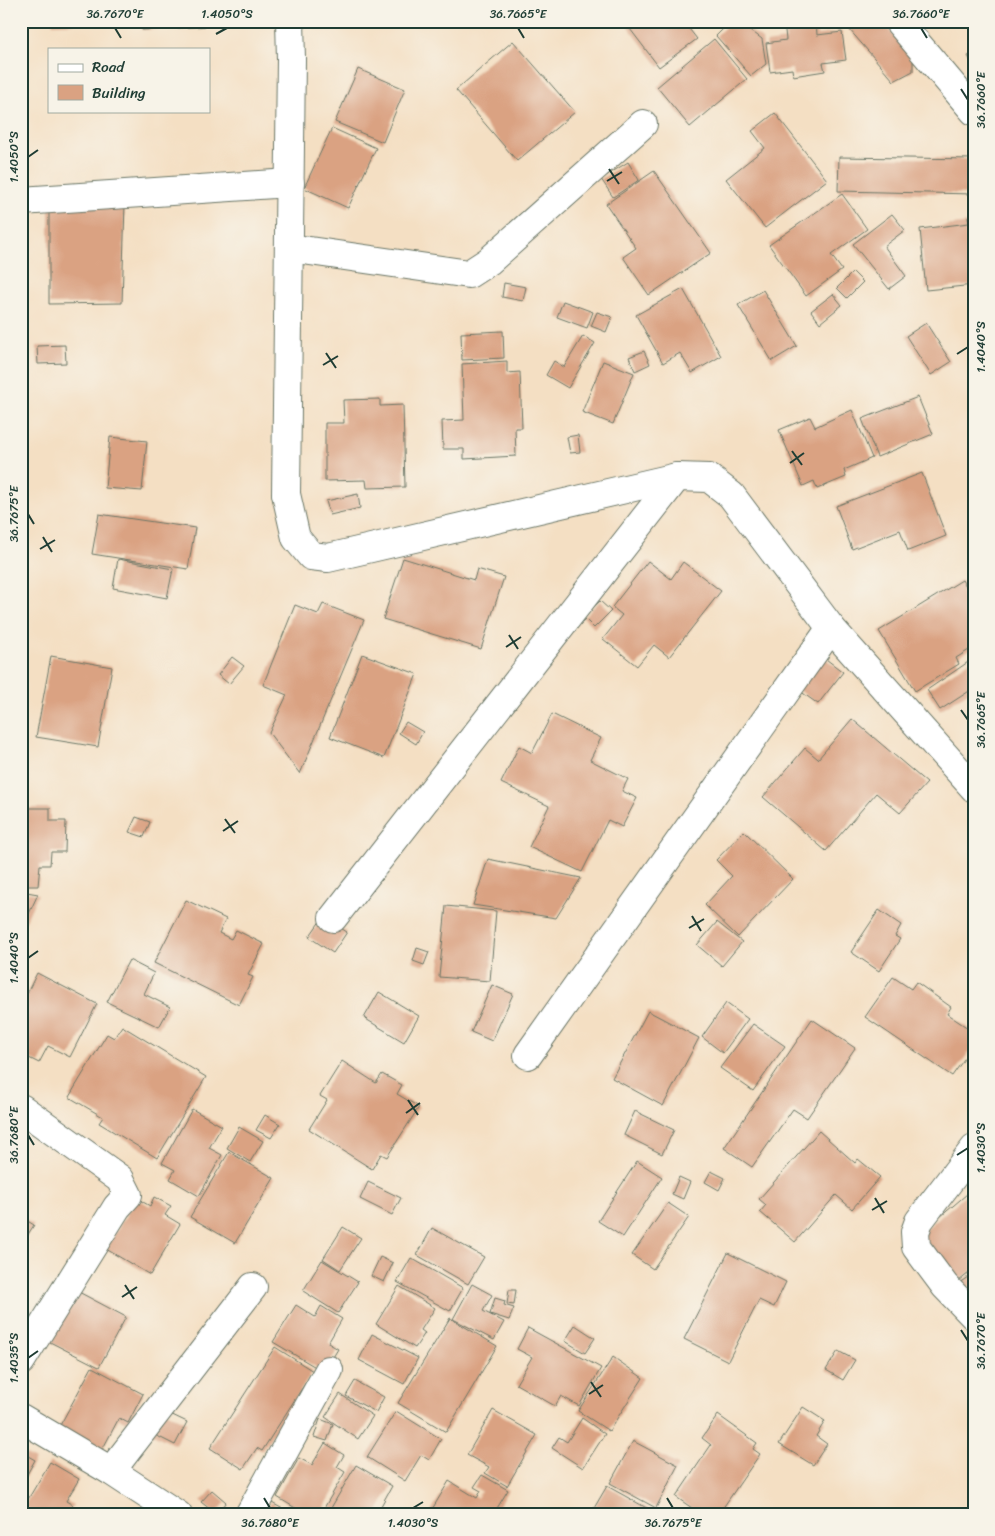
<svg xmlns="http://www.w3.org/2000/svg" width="995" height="1536" font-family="Sriracha,sans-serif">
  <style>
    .building { fill: #daa282 }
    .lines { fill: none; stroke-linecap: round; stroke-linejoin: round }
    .minor-casing { stroke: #6a7666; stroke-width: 30 }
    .minor { stroke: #fff; stroke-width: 28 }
    .ticks { fill: none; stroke: #1f3d34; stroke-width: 2 }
    .neatline { fill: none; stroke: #1f3d34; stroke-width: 2 }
    .ticks-label { font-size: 12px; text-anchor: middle; fill: #1f3d34 }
  </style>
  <rect width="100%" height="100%" fill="#f7f3e8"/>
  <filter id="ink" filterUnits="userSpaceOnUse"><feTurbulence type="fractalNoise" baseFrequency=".02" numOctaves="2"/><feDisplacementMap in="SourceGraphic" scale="10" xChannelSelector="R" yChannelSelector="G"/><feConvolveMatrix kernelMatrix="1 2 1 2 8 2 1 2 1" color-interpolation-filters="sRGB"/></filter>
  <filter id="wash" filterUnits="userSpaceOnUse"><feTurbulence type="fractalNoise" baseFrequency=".0096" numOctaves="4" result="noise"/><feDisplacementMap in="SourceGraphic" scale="20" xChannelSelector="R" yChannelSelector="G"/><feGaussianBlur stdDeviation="1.12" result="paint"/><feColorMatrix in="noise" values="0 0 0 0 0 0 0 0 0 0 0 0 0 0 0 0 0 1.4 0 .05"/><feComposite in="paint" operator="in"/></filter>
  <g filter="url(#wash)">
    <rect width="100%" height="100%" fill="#f4dfc3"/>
    <g id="blocks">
      <!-- building -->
      <g class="building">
        <polygon points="52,21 87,21 87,23 53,24"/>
        <polygon points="141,21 244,21 245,24 142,30"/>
        <polygon points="624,21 683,21 697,39 659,67"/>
        <polygon points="731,21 738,21 762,39 766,64 751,76 716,36"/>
        <polygon points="784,21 816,21 817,35 842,32 846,60 823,63 825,71 793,76 792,69 770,72 766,43 786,40"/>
        <polygon points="842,21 881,21 913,58 913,71 894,81"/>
        <polygon points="714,39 747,79 690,127 657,87"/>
        <polygon points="513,41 575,112 517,161 456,90"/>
        <polygon points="974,53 974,68 968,56"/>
        <polygon points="358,69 405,89 383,142 335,122"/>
        <polygon points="775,113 827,180 765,228 726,179 765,148 752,131"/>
        <polygon points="332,128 376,148 348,208 304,188"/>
        <polygon points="839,157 974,159 974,194 838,191"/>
        <polygon points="628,162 639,180 613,197 601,179"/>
        <polygon points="654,171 711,253 649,295 623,257 636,248 606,204"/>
        <polygon points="842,194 867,229 831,255 842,270 806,296 769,245"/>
        <polygon points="125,203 122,303 49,304 49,206"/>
        <polygon points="892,214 905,230 884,246 906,276 889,289 853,244"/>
        <polygon points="974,216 974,285 926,290 920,229 969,223 968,217"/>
        <polygon points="853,272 863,282 847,298 837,288"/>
        <polygon points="504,283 526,287 523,301 502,297"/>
        <polygon points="683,289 721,356 692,373 680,353 663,363 636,315"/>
        <polygon points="763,290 797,346 772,361 738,305"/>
        <polygon points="833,294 842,305 820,323 811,311"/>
        <polygon points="563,301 593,312 587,328 557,317"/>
        <polygon points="597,312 612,317 606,332 591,326"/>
        <polygon points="926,323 951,362 931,375 906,336"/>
        <polygon points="503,331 504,358 462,360 461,333"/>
        <polygon points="583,336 595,343 568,388 546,375 554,361 564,367"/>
        <polygon points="65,345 66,363 38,364 37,346"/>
        <polygon points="644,351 650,364 635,371 629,357"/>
        <polygon points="507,361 507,373 520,372 522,428 515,428 516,456 464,459 464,449 443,449 442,421 464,420 462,364"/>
        <polygon points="603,361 634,373 613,424 582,412"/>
        <polygon points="918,397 933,434 877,457 862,419"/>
        <polygon points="380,399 380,406 403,405 405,487 367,488 366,480 325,481 325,423 344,423 343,400"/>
        <polygon points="852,410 872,458 844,470 846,477 817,489 814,481 803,486 779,430 810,417 815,427"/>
        <polygon points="578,435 580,452 570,453 567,437"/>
        <polygon points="110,437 147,441 142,491 105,488"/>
        <polygon points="922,473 946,536 908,551 900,530 852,549 836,506"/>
        <polygon points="358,494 360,508 330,515 326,501"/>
        <polygon points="99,514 195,528 188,569 92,554"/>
        <polygon points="403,558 474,580 477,569 504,577 481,649 383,619"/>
        <polygon points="118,559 173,569 167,598 113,588"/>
        <polygon points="648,561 671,579 683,562 721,591 669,657 654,645 637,666 603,639 622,615 612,607"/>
        <polygon points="962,580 974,598 974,647 956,658 959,664 915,691 879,631"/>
        <polygon points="600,601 611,611 594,628 583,617"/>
        <polygon points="323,604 364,620 300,774 269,733 287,695 263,685 295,605 318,614"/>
        <polygon points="818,653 843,672 818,704 793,686"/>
        <polygon points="362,654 417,674 384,758 330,737"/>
        <polygon points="51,656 112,667 98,747 36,737"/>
        <polygon points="232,657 244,666 229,684 218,675"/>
        <polygon points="974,658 974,688 940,710 927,690"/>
        <polygon points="552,714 601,738 590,760 628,779 622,791 637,798 622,827 608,820 582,872 529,847 549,806 501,783 519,746 532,753"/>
        <polygon points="852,719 927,783 900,813 876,793 826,851 763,797 805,748 818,759"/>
        <polygon points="406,722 423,732 416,744 399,733"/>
        <polygon points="21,808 50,808 50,821 66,821 65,852 51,852 50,865 40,865 38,886 21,886"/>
        <polygon points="136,817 150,822 144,837 129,832"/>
        <polygon points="744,831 793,879 738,937 705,905 732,876 716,860"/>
        <polygon points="488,859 581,878 556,918 473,905"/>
        <polygon points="21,891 38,894 21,931"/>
        <polygon points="186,900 226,919 219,933 231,939 236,930 264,944 248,975 253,977 239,1005 154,963"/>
        <polygon points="446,906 496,911 490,981 439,977"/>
        <polygon points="879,910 901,925 895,936 900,939 879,971 851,952"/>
        <polygon points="323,917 347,932 333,953 309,937"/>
        <polygon points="717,922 742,942 722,966 697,945"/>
        <polygon points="417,948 429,952 424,965 413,961"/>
        <polygon points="129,960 154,973 144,994 170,1007 159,1027 107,1002"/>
        <polygon points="37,973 97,1004 70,1057 48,1046 39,1063 21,1054 21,1005"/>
        <polygon points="893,977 911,989 916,982 951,1007 947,1014 974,1032 974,1045 952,1076 865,1017"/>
        <polygon points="492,985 513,994 492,1041 471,1032"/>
        <polygon points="379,992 419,1016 404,1042 364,1018"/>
        <polygon points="726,1003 748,1019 723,1053 702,1037"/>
        <polygon points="648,1011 699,1038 663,1106 612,1078"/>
        <polygon points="812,1019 855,1048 807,1118 793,1109 752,1167 724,1148"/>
        <polygon points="753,1024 785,1046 753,1091 720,1068"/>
        <polygon points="122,1026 206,1077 157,1158 99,1123 103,1117 69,1097 107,1034 114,1038"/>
        <polygon points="342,1061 376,1083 382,1074 402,1085 397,1094 419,1107 387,1157 381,1154 372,1169 309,1129 327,1100 320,1096"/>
        <polygon points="192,1109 222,1126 209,1148 222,1155 199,1196 170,1179 175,1170 162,1163"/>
        <polygon points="635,1111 674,1130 662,1154 624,1135"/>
        <polygon points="265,1115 280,1124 271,1138 256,1130"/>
        <polygon points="239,1127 263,1141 250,1162 227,1148"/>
        <polygon points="819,1131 855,1163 858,1159 880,1177 852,1209 836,1195 795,1242 760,1212 766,1205 759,1199"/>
        <polygon points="229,1152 274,1178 235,1243 190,1217"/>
        <polygon points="637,1161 662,1177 623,1237 598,1221"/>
        <polygon points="711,1171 725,1178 719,1190 705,1182"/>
        <polygon points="679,1177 690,1182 683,1199 672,1194"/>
        <polygon points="368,1182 401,1198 392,1215 360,1199"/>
        <polygon points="967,1194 974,1202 974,1269 959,1281 920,1234"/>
        <polygon points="154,1197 171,1206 165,1215 180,1224 150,1275 106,1249 136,1198 150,1206"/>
        <polygon points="668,1203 689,1217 653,1269 632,1255"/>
        <polygon points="21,1217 34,1225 21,1245"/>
        <polygon points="343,1227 361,1238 340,1270 323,1259"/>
        <polygon points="432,1228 484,1257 468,1284 417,1255"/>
        <polygon points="728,1253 786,1282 774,1307 759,1300 728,1361 684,1339"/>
        <polygon points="380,1257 393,1263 384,1282 371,1276"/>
        <polygon points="411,1258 463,1288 450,1311 397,1282"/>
        <polygon points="322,1260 358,1282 338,1313 303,1291"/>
        <polygon points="974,1273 974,1283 964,1291 959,1283"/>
        <polygon points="472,1284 492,1295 483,1311 504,1322 494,1340 453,1319"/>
        <polygon points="399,1286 435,1308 421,1330 425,1333 415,1348 376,1324"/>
        <polygon points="75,1290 126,1317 99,1367 48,1341"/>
        <polygon points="509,1290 516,1290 514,1305 507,1304"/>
        <polygon points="495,1298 505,1301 504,1305 514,1308 509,1320 490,1314"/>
        <polygon points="296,1305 315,1317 321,1306 342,1319 328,1343 338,1349 324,1372 273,1342"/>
        <polygon points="450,1318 497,1346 446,1432 398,1403"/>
        <polygon points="575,1325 595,1338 585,1353 565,1341"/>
        <polygon points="528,1328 601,1368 579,1406 561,1396 555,1406 516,1384 532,1357 517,1349"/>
        <polygon points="372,1334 418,1358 404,1384 359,1360"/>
        <polygon points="275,1347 313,1371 262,1451 257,1448 243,1469 210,1448"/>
        <polygon points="838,1351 855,1360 843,1380 826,1370"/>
        <polygon points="613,1357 643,1378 609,1431 578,1411"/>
        <polygon points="92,1367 143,1394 128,1423 119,1418 101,1452 58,1429"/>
        <polygon points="355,1381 384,1397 376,1412 346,1396"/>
        <polygon points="340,1394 373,1416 358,1439 325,1417"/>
        <polygon points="803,1407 825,1421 816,1436 827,1444 813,1465 779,1444"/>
        <polygon points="493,1410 537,1435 507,1486 485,1473 489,1467 467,1455"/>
        <polygon points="164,1411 187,1422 175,1445 151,1433"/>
        <polygon points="396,1411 441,1439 429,1460 421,1455 405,1481 367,1457"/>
        <polygon points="718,1415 757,1443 753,1449 760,1454 718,1515 702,1515 676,1497 711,1445 702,1438"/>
        <polygon points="582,1418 605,1434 583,1468 552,1448 559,1437 567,1442"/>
        <polygon points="320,1419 333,1424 327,1441 314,1437"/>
        <polygon points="633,1441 678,1465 656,1508 610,1483"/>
        <polygon points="325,1443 344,1455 337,1467 345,1472 320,1515 307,1515 277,1497 299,1458 312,1465"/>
        <polygon points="21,1452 35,1460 21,1485"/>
        <polygon points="50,1462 79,1479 66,1501 73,1505 67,1515 38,1515 24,1506"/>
        <polygon points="356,1465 392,1486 376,1515 344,1515 331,1508"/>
        <polygon points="482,1475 508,1490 493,1515 437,1515 431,1511 449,1481 477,1498 481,1491 474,1487"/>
        <polygon points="607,1486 652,1511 650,1515 590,1515"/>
        <polygon points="212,1490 226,1502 216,1514 201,1502"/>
        <polygon points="270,1502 294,1515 264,1515"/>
      </g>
    </g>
  </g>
  <g filter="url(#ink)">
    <use href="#blocks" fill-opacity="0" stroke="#6a7666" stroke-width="1"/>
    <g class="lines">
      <!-- minor casing -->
      <g class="minor-casing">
        <g id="minor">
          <polyline points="290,21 291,59 286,494 296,538 311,556 328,558 677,477 709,478 731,495 831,628 974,788"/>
          <polyline points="898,21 974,111"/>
          <polyline points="21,201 290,183"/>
          <polyline points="289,248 469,274 489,261 643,124"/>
          <polyline points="333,918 677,477"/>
          <polyline points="528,1055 831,628"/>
          <polyline points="21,1108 120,1179 128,1195 117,1207 21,1361"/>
          <polyline points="974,1149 919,1221 915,1232 916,1247 945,1286 974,1316"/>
          <polyline points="21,1418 111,1471 178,1515"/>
          <polyline points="111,1471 253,1287"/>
          <polyline points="249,1515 329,1370"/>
        </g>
      </g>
      <!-- minor -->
      <use href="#minor" class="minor"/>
    </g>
  </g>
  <!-- ticks -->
  <path class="ticks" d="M115,28L121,38M518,28L524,38M921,28L927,38M216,34L227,28M961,89L968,100M28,157L38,150M609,169L619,184M607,181L622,172M326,353L336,368M957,354L968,347M323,365L338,356M792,451L802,465M790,463L804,453M28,514L34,524M43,537L52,552M40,549L55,540M509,635L518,649M506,647L521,637M961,710L968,720M225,819L235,833M223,831L238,821M692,916L701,931M689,928L704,919M28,958L38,951M408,1100L418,1115M406,1113L420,1103M28,1135L34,1145M957,1155L968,1148M875,1198L884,1213M872,1210L887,1201M125,1285L134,1299M122,1297L137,1287M961,1330L968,1341M28,1358L38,1351M591,1382L601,1397M589,1394L603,1385M264,1498L270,1508M667,1498L673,1508M413,1508L423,1502"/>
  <!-- margin -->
  <rect width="995" height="1536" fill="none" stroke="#f7f3e8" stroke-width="55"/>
  <!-- legend -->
  <rect x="48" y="48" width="162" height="65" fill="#f7f3e8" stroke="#a1aaa0"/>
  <rect x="58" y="64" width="25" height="8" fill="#ffffff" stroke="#a1aaa0"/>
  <text x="92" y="72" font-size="15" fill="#1f3d34">Road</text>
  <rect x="58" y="85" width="25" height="15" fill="#daa282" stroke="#a1aaa0"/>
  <text x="92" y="98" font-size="15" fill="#1f3d34">Building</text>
  <rect x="28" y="28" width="940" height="1480" class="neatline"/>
  <g class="ticks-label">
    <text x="115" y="18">36.7670°E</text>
    <text x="227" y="18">1.4050°S</text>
    <text x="518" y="18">36.7665°E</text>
    <text x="921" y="18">36.7660°E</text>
    <text transform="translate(981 100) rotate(-90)" y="4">36.7660°E</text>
    <text transform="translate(14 157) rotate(-90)" y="4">1.4050°S</text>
    <text transform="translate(981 347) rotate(-90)" y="4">1.4040°S</text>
    <text transform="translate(14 514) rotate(-90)" y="4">36.7675°E</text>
    <text transform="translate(981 720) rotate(-90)" y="4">36.7665°E</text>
    <text transform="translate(14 958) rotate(-90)" y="4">1.4040°S</text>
    <text transform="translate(14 1135) rotate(-90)" y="4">36.7680°E</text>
    <text transform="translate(981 1148) rotate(-90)" y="4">1.4030°S</text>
    <text transform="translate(981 1341) rotate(-90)" y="4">36.7670°E</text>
    <text transform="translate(14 1358) rotate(-90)" y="4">1.4035°S</text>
    <text x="270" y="1527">36.7680°E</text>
    <text x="413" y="1527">1.4030°S</text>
    <text x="673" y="1527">36.7675°E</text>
  </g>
</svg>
